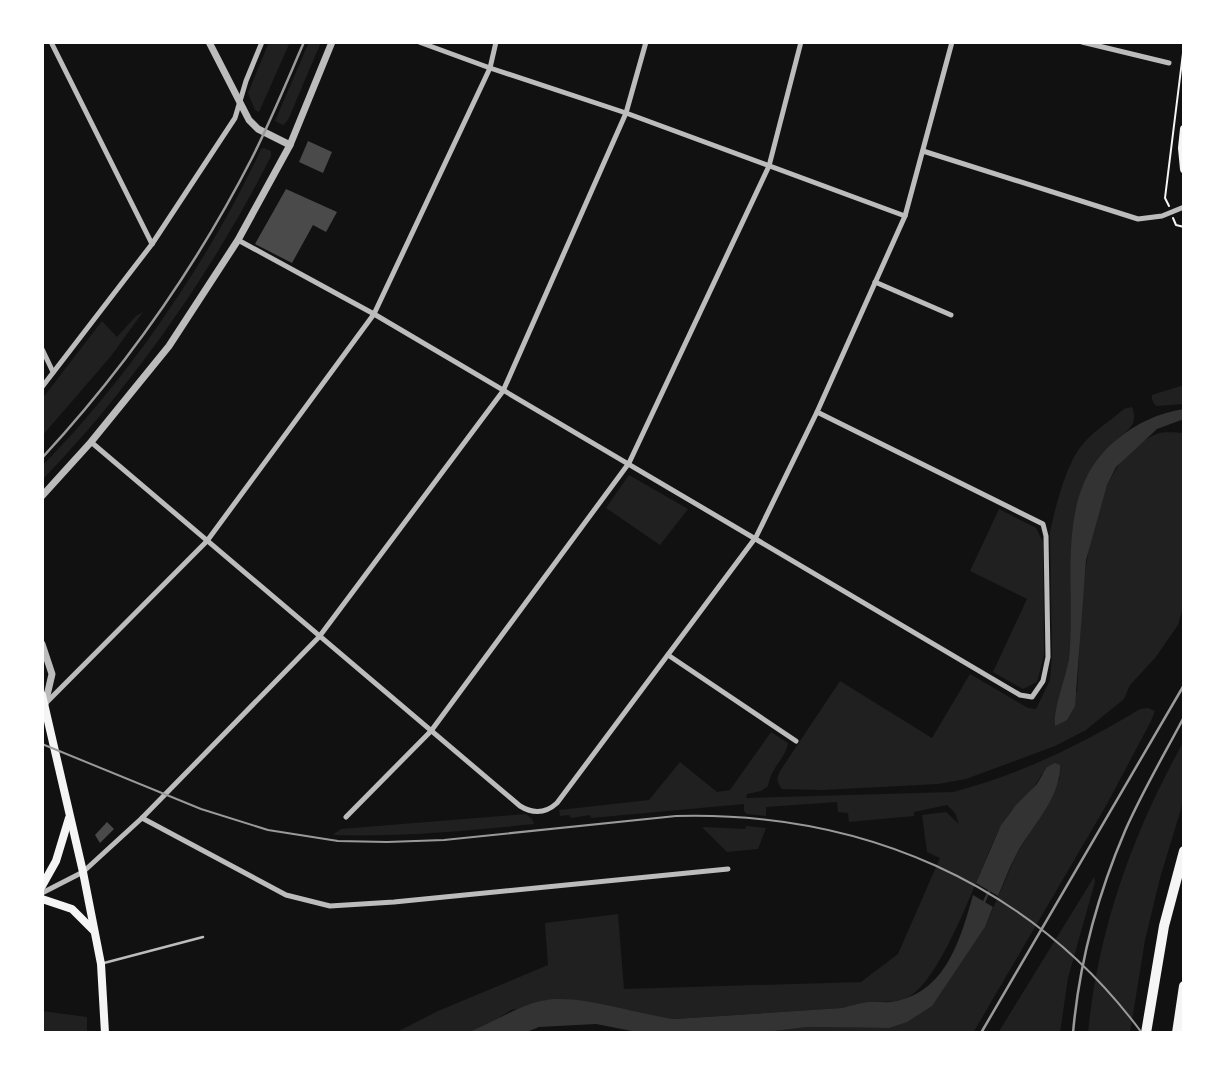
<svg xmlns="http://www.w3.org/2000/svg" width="1226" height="1075" font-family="Signika,sans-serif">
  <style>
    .green { fill: #202020 }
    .water { fill: #333 }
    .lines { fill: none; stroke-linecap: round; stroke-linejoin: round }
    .stream { stroke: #333; stroke-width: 2.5 }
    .building { fill: #4a4a4a }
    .path { stroke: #f5f5f5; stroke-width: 2 }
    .service { stroke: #bcbcbc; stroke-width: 2.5 }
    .minor { stroke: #bcbcbc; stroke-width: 5 }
    .tertiary { stroke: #bcbcbc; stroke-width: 7 }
    .secondary { stroke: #f5f5f5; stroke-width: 8 }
    .motorway { stroke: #f5f5f5; stroke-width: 10 }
    .tram { stroke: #9a9a9a; stroke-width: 2 }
    .rail { stroke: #9a9a9a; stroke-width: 2.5 }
  </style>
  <rect width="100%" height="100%" fill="#111"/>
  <!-- green -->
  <g class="green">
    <polygon points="269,42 290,42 259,112 255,110 248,93"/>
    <polygon points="309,42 321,42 288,120 283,125 275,121"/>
    <path d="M264,148L271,151V156C216,267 129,391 42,480V466C127,380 211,258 261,149Z"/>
    <polygon points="143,312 111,356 42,436 42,399 102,321 117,337 136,316"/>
    <polygon points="1184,385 1184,404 1156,406 1152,400 1152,395"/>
    <path d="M1132,407C1134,412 1135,417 1133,423C1129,432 1117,438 1110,445C1094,460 1081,484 1077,506C1064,573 1083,649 1055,713L1077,692C1083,621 1076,465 1157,434C1165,431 1176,433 1184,433V603L1178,625L1155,658L1130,685L1124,699L1086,730L1055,746L966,779L938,784L823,790L782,789C777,783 776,778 780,771L840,681L932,738L970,674L1028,708L1036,709L1050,680L1052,655L1050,532C1055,508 1065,469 1079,449C1090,433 1109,422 1124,409Z"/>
    <polygon points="629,475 688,509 660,545 606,508"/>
    <polygon points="999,509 1036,528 1043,542 1044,655 1037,682 1023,689 993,672 1027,599 970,571"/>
    <path d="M1148,708L1155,711L1151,721L1107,804L973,1033H758L807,1027L889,1028L969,950L985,927L1016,855L1049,801L1060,777L1042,774C1032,795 1010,807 1000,828C980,867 945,975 910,996C896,1004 882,1001 868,1002C859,1003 850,1006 842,1008L675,1019L649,1016L620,1008L569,1000L511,1010L486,1026L466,1033H395L438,1011L548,965L545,923L618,914L624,989L861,982L898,954L940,858L927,852L922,815L946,812L959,824L955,813L947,805L914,812V816L849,822L848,813L838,812L837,802L766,807V816L747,814L744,811V804L591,818L590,815L571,818L569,815L560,816L559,810L649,800L680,762L717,792L730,790L771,732L788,743C785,760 772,765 768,786L761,791L747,794L746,798L953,792C1021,774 1081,745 1140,709Z"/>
    <path d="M1184,741V799L1160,878L1145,940L1130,1033H1088C1098,929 1133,832 1184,741Z"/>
    <path d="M526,814L532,819L534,824C467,831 401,837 333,835L341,829Z"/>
    <polygon points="746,826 766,828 758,849 727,852 702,827 745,829"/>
    <polygon points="1094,877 1095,882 1068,978 1060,1033 998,1033"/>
    <polygon points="42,1011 87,1017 87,1033 42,1033"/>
  </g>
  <!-- water -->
  <g class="water">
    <path d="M1184,409V419L1157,429L1116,467L1107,485L1086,560L1075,706L1067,720L1055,726C1053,707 1066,679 1069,658C1077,585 1052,492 1116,440C1137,423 1158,413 1184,409Z"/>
    <path d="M1055,763L1060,765C1061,798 1031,827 1016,855C1009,868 1004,882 998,896L976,883L979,876L1001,825L1016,805L1037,784L1047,767Z"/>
    <path d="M973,895L993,907L985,927L932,1006L907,1022L889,1028L807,1027L758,1033H642L596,1024L539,1027L524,1033H466C492,1024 514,1007 541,1001C575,992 639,1015 675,1019L842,1008C850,1006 859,1003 868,1002C875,1001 883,1003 890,1002C945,995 960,941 973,895Z"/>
  </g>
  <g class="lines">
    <!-- stream -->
    <polyline class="stream" points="984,902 990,889"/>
  </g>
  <!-- building -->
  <g class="building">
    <polygon points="308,141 332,152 323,173 299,162"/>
    <polygon points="286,189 337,212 326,232 313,225 292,263 255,244"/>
    <polygon points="107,822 114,829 100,843 95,835"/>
  </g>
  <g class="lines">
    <!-- path -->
    <g class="path">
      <polyline points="1169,206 1165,198 1184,45"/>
      <polyline points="1173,218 1176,225 1184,227"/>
    </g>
    <!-- service -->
    <polyline class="service" points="104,963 203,937"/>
    <!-- minor -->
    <g class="minor">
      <polyline points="51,42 152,244"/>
      <polyline points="419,42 490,68 626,113 905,216"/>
      <polyline points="1082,42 1169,63"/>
      <polyline points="923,151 1138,219 1162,216 1184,207"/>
      <polyline points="238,240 374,314 1020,695 1032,697 1043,681 1048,657 1046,536 1043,524 817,412"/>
      <polyline points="875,282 951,315"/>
      <polyline points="42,349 53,372"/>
      <polyline points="42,387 152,244 235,118 246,81 262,42"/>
      <path d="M91,442L520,806C533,814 545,814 557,803L756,537L817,412L905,216L952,42"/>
      <polyline points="668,655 796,741"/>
      <polyline points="45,704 207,541 374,314 490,68 496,42"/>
      <polyline points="346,817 431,731 629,463 769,166 801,42"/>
      <polyline points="142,818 286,895 330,906 394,902 728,869"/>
      <polyline points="42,893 83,872 142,818 319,637 503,391 626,113 646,42"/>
    </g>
    <!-- tertiary -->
    <g class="tertiary">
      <polyline points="209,42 249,120 258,129 290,145"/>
      <polyline points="42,496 91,442 169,346 238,240 290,145 332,42"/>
      <polyline points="42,644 52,674 45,704 42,703"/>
    </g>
    <!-- secondary -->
    <g class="secondary">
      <polyline points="1184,129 1182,148 1184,169"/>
      <polyline points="42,695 83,872 101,964 105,1033"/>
      <polyline points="42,886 56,861 69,818"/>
      <polyline points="42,899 72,909 94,931"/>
    </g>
    <!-- motorway -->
    <g class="motorway">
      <polyline points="1146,1033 1164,926 1184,851"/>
      <polyline points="1177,1033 1184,986"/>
    </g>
    <!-- tram -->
    <path class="tram" d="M42,744L201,809L268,830L338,841L387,842L444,840L676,816C861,811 1030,882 1142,1033"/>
    <!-- rail -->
    <g class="rail">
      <path d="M42,458C125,368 196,267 252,158C271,120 287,81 304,42"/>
      <polyline points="981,1033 1184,685"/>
      <path d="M1073,1033C1079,965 1098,894 1125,831C1142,792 1164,755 1184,717"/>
    </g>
  </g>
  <!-- border -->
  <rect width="1226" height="1075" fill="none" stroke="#ffffff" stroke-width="88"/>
</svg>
